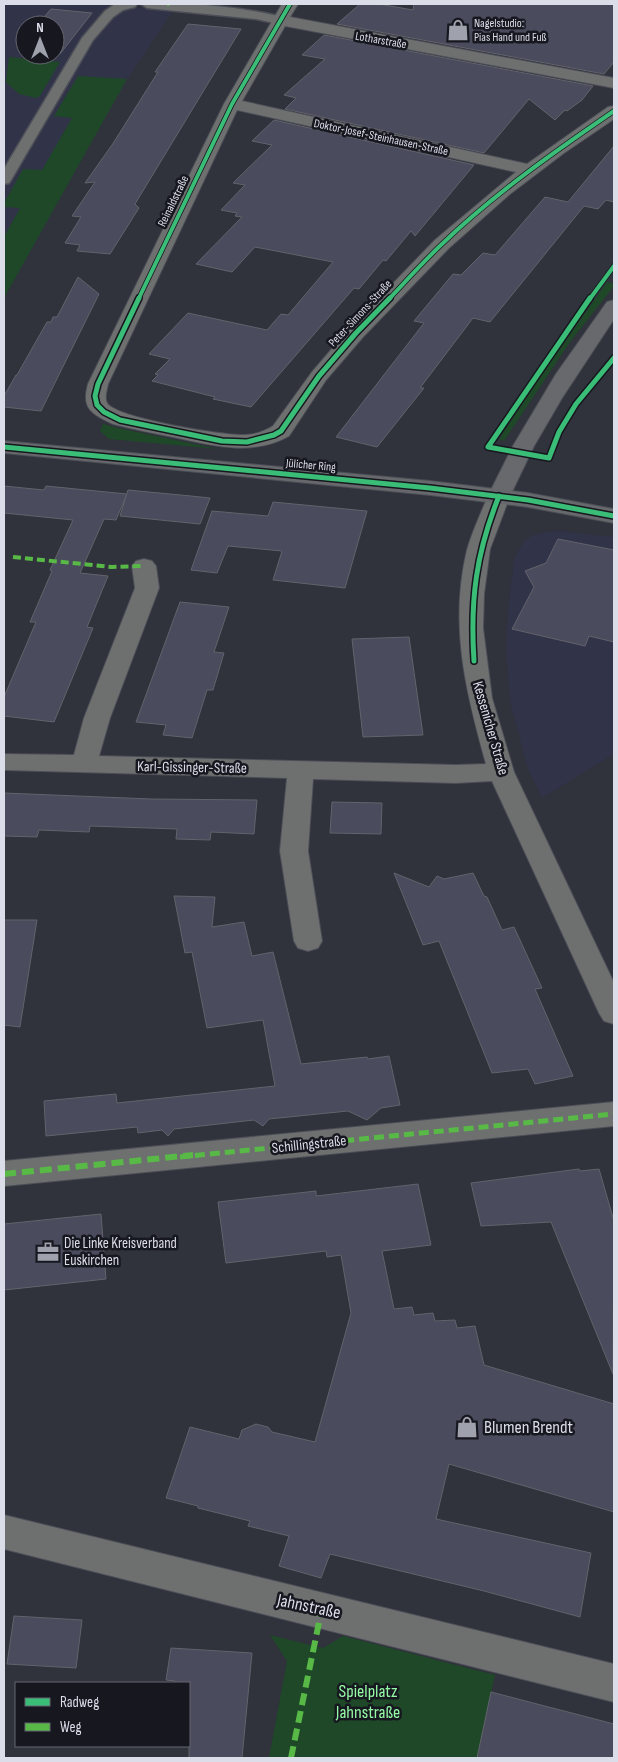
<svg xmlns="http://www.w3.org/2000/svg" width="618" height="1762" font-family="'Sofia Sans Condensed',sans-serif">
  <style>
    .built { fill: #313349; fill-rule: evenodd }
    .green { fill: #1e4828 }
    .building { fill: #4a4b5c; stroke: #62636b }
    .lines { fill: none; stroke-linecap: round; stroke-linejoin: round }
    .service-casing { stroke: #4c4e57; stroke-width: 3 }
    .minor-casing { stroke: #4c4e57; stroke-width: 2 }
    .secondary-casing { stroke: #4c4e57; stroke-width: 2 }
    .primary-casing { stroke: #4c4e57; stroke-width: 2 }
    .service { fill: #6e7070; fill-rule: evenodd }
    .minor { fill: #6e7070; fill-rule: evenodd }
    .secondary { fill: #67696c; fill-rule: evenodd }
    .primary { fill: #66686b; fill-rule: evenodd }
    .quiet-far3 { stroke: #58b947; stroke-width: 3; stroke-dasharray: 6 3; stroke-linecap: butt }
    .quiet-far2 { stroke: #58b947; stroke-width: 4; stroke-dasharray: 8 4; stroke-linecap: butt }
    .quiet-far1 { stroke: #58b947; stroke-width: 5; stroke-dasharray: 10 5; stroke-linecap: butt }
    .quiet { stroke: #58b947; stroke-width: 6; stroke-dasharray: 12 6; stroke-linecap: butt }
    .cycleway-far1-casing { stroke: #16171f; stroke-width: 5.5 }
    .cycleway-casing { stroke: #16171f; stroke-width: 8 }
    .cycleway-far1 { stroke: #3abd76; stroke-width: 4 }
    .cycleway { stroke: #3abd76; stroke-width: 5 }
    .labels { text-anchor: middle; stroke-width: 5; stroke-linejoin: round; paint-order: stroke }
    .far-poi-label { font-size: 12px; fill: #dbdde9; stroke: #16171f; text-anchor: start }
    .far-street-label { font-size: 12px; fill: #dbdde9; stroke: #16171f }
    .street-label { font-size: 15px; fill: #dbdde9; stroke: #16171f }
    .poi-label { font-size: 15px; fill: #dbdde9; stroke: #16171f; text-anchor: start }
    .near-poi-label { font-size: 18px; fill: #dbdde9; stroke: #16171f; text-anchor: start }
    .near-street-label { font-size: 18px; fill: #dbdde9; stroke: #16171f }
    .near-park-label { font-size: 18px; fill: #94f8a5; stroke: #16171f }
  </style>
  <rect width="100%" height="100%" fill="#30323c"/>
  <!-- built -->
  <g class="built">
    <path d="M4,4H98L173,11L127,79L4,298ZM25,25H55V55H25Z"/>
    <polygon points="560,531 614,537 614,756 609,757 542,798 528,769 511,705 506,651 508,612 514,560 523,542 531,536 546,532"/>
  </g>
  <!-- green -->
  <g class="green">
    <polygon points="9,57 60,62 40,96 36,98 19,94 6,82"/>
    <polygon points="78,76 127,79 4,298 4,237 20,208 4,207 4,203 23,169 42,170 72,118 54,116"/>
    <polygon points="607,282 614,284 614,286 570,342 504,441 499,439 547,366"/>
    <polygon points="103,424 118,428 218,449 109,439 100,431"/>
    <polygon points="270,1635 323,1648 343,1636 495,1675 477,1758 269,1758 287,1661"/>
  </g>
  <!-- building -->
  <g class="building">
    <polygon points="360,4 379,4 413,10 414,4 614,4 614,62 604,74 337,24"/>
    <polygon points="51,9 92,13 60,54 55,53 55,25 37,25"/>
    <polygon points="188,24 241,29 135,204 139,208 110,254 77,251 80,245 65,243 81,217 72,216 95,182 85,183 112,145 158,72 155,72"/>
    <polygon points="324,35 593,86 582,100 567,111 565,110 555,120 529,99 484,153 285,109 296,98 284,95 325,59 302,55"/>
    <polygon points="274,120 474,165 415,236 411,231 386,261 383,260 359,289 354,288 251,407 213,399 215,397 152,381 158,375 155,374 170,359 149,354 188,313 267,330 281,314 288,315 333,262 255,247 232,272 196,264 242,217 235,216 237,213 221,210 245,185 233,183 272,145 252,141"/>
    <polygon points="614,146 614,202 606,200 598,209 584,206 490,322 473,318 420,388 424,388 377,447 336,437 424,323 414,321 453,274 461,275 483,253 495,255 545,197 568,202"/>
    <polygon points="78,277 99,294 41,411 4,407 4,396 16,375 17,375 47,322 51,322 53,317 57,317"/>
    <polygon points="4,486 44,490 46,486 127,494 116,520 104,519 80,573 108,576 87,627 93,628 54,722 4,716 4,697 36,622 30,622 52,571 50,570 73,520 4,513"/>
    <polygon points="128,490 191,496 210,498 200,524 120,516"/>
    <polygon points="273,502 367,511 345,588 273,580 282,551 228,546 217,573 191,570 212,511 268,516"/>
    <polygon points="558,539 614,550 614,642 589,636 585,646 512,629 534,587 525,571 546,563"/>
    <polygon points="180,602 229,607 214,652 224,653 213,690 207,690 192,738 163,735 166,725 136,722"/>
    <polygon points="409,637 423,735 363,737 352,639"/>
    <polygon points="4,793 151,799 257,800 254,834 211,832 210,840 176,839 177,829 90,826 89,832 39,830 37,837 4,836"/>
    <polygon points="332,802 382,803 381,834 330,833"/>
    <polygon points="394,873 429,887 437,876 444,879 473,873 484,896 487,897 502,930 514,927 542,988 535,989 573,1076 535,1084 528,1069 492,1073 439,941 423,945"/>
    <polygon points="174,896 215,897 212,927 244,922 252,956 273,952 301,1064 367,1057 368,1059 389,1056 400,1105 381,1108 367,1120 348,1111 269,1119 263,1126 254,1120 174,1129 168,1136 162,1130 138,1133 137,1127 46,1136 44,1101 116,1094 117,1103 275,1086 263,1020 207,1028 192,952 185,953"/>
    <polygon points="4,920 37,920 20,1027 4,1025"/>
    <polygon points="579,1169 580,1171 599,1169 614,1221 613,1374 551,1222 481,1226 471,1183"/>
    <polygon points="418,1184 431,1245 382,1251 394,1309 412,1307 414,1315 433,1313 435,1321 455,1320 457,1328 475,1326 484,1365 614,1404 614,1512 449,1464 436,1519 591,1553 580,1617 484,1591 330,1554 321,1578 279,1566 289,1536 248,1526 250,1521 198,1508 198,1506 166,1498 190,1427 239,1439 242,1430 256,1424 268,1427 272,1432 315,1442 351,1313 341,1255 327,1257 326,1251 226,1263 218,1202 316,1191 316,1196"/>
    <polygon points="101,1214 106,1279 4,1290 4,1224"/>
    <polygon points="14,1616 82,1620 76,1668 7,1664"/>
    <polygon points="171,1648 252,1653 242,1758 189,1758 189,1683 174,1683 175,1681 166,1680"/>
    <polygon points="491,1692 614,1724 614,1758 477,1758"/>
  </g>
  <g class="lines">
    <!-- service casing -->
    <g class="service-casing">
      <g id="service">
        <polygon points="115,4 137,4 135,7 123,10 113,17 93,40 11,180 9,183 4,184 4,169 82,38 105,11"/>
        <path d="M141,4C186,1 240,7 283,17L285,20L279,24L256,19L147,8Z"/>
      </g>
    </g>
    <!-- minor casing -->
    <g class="minor-casing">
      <g id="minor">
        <path d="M282,4H298L290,17L614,78V88L285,26L242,101L527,164L608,107L614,106V119L564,153L510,194L449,248L363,337L326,380L289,436C252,457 211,445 173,437C153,433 132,429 113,424C92,414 81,409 88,384L224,104ZM237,110L516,172L435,240L349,329L312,372L273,426C265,431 254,435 244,435C224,436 115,418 107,403C104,397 107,390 108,384Z"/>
        <path d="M499,489L507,491L510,496L490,549L484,594L483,628L492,698L514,772L614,983V1024L604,1021L599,1013L492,781L456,783L313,779L308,851L322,941L318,948L308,951L298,948L294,941L280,851L287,778L4,770V754L74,755L84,718L135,588L132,566L136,561L144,559L152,561L156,566L159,588L110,718L99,756L456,765L486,764C466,692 449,625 467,550C472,532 481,513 488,496L491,491Z"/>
        <polygon points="614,1102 614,1126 4,1186 4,1161"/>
        <polygon points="4,1515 614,1664 614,1702 4,1549"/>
      </g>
    </g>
    <!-- secondary casing -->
    <g class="secondary-casing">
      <polygon id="secondary" points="614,300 614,319 562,398 534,446 510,496 507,501 499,503 491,501 488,496 513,446 556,374 607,302"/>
    </g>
    <!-- primary casing -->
    <g class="primary-casing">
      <polygon id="primary" points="4,441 430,481 528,493 614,509 614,523 528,507 430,495 4,453"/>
    </g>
    <!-- service -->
    <use href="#service" class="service"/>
    <!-- minor -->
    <use href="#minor" class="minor"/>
    <!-- secondary -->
    <use href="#secondary" class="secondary"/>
    <!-- primary -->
    <use href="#primary" class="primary"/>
    <!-- quiet-far3 -->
    <polyline class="quiet-far3" points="167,5 169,4"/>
    <!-- quiet-far2 -->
    <polyline class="quiet-far2" points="13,557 112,567 144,566"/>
    <!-- quiet-far1 -->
    <polyline class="quiet-far1" points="180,1157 614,1114"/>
    <!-- quiet -->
    <g class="quiet">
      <polyline points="4,1174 193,1155"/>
      <polyline points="291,1758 322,1608"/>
    </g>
    <!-- cycleway-far1 casing -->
    <g class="cycleway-far1-casing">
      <g id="cycleway-far1">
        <polyline points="138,300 232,104 290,4"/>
        <path d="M388,300C406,281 423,262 442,244C494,194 554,152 614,111"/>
        <polyline points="589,300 614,266"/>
      </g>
    </g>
    <!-- cycleway casing -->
    <g class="cycleway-casing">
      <g id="cycleway">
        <polyline points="139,298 98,384 95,396 97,405 104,412 120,420 222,441 247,442 274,435 281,431 319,376 356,333 390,298"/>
        <polyline points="590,298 488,447 549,458 559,432 576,404 614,358"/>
        <polyline points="4,447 430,488 528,500 614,516"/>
        <path d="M474,661C470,600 476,553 499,496"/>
      </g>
    </g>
    <!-- cycleway-far1 -->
    <use href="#cycleway-far1" class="cycleway-far1"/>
    <!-- cycleway -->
    <use href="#cycleway" class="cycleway"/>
  </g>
  <!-- icons -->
  <defs>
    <g id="shop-bare" transform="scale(1.725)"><path d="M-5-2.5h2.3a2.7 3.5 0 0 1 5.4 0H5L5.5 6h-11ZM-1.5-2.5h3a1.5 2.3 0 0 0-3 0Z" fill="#9fa1ac" stroke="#16171f" stroke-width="2.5" paint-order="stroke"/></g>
    <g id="office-bare" transform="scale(1.725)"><path d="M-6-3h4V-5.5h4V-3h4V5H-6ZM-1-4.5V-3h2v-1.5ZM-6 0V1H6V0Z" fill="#9fa1ac" stroke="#16171f" stroke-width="2.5" paint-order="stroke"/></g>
  </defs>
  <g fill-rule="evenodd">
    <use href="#shop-bare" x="458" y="30"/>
    <use href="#office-bare" x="48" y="1252"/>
    <use href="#shop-bare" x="467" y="1427"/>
  </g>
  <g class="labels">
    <!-- far-poi labels -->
    <g class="far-poi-label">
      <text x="474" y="27">Nagelstudio:<tspan x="474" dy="14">Pias Hand und Fuß</tspan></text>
    </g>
    <!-- far-street labels -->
    <g class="far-street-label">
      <text transform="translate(381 40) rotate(10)" y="4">Lotharstraße</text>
      <text transform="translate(381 137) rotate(12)" y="4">Doktor-Josef-Steinhausen-Straße</text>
      <text transform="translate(173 201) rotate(-64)" y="4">Reinaldstraße</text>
      <text transform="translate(360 313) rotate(-47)" y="4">Peter-Simons-Straße</text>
      <text transform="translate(311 465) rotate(5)" y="4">Jülicher Ring</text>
    </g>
    <!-- street labels -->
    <g class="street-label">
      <text transform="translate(491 728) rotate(74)" y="5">Kessenicher Straße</text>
      <text transform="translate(192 767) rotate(1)" y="5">Karl-Gissinger-Straße</text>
      <text transform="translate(309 1144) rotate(-6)" y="5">Schillingstraße</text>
    </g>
    <!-- poi labels -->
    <g class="poi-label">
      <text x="64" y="1248">Die Linke Kreisverband<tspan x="64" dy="17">Euskirchen</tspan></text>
    </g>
    <!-- near-poi labels -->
    <g class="near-poi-label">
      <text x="484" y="1433">Blumen Brendt</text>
    </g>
    <!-- near-street labels -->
    <g class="near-street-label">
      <text transform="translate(309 1606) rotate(12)" y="6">Jahnstraße</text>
    </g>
    <!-- near-park labels -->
    <g class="near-park-label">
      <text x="368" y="1697">Spielplatz<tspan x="368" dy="21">Jahnstraße</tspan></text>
    </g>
  </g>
  <!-- border -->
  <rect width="618" height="1762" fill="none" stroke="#dbdde9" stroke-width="10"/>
  <!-- legend -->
  <rect x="15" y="1682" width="175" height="65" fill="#16171f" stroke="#656670"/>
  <rect x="25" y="1698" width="25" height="8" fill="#3abd76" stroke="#656670"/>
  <text x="60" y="1707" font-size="15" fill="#dbdde9">Radweg</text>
  <rect x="25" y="1723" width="25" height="8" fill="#58b947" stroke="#656670"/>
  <text x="60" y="1732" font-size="15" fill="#dbdde9">Weg</text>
  <!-- north arrow -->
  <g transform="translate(40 40)"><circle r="24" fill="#16171f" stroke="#656670"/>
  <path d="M0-4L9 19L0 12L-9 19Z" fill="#9fa1ac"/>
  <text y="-8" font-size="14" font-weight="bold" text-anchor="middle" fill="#dbdde9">N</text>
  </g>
</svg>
